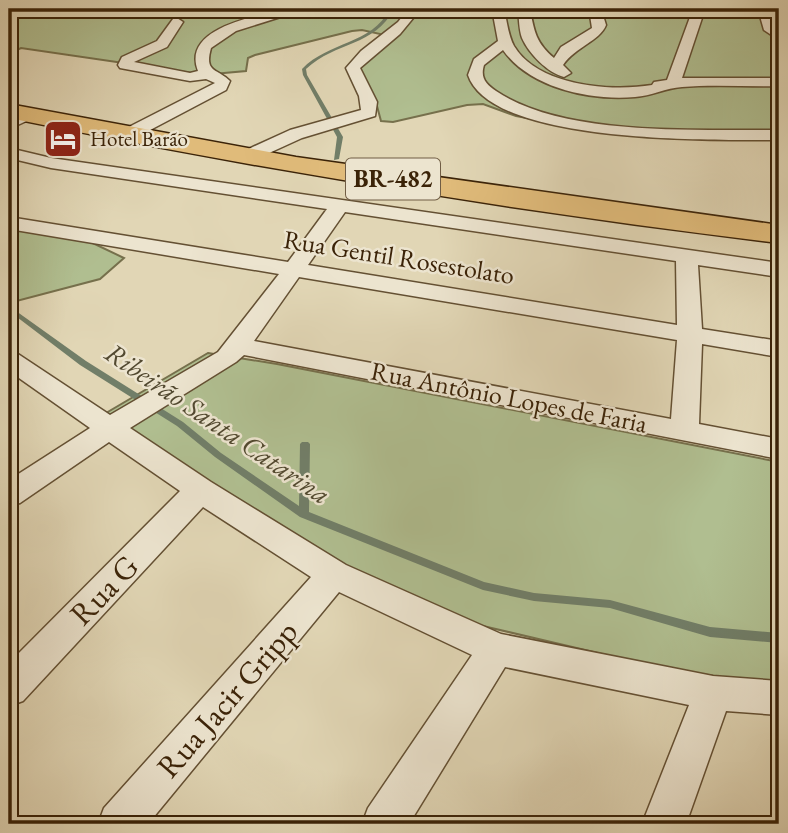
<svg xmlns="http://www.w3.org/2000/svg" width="788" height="833" font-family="'EB Garamond',serif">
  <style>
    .green { fill: #b0be90; stroke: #76704c; stroke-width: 2 }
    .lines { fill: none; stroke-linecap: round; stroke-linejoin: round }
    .stream { fill: #717e68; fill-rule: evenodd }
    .minor-casing { stroke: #645033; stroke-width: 3 }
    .highway-casing { stroke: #3b2308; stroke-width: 3 }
    .minor { fill: #ece4cf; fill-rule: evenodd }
    .highway { fill: #e0bb7a; fill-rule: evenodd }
    .labels { text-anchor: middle; stroke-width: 5; stroke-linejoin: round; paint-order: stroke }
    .far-poi-label { font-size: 21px; fill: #3b2308; stroke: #ece4cf; text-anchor: start }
    .shield { fill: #ece4cf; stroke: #705d44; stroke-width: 2 }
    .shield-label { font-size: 24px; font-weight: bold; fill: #3b2308 }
    .street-label { font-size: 26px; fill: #3b2308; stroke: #ece4cf }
    .water-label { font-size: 28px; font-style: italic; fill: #524930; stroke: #ece4cf }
    .near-street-label { font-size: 32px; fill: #3b2308; stroke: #ece4cf }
  </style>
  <rect width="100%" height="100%" fill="#e1d6b5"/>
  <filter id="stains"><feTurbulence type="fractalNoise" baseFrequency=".00286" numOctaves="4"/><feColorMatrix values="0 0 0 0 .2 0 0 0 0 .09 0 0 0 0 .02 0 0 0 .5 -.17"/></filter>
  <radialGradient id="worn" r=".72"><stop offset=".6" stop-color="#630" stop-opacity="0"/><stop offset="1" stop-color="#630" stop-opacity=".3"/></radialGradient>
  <!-- green -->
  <g class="green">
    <polygon points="9,9 779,9 779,134 697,135 570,126 516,116 483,104 467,105 393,122 381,121 377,106 359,73 364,59 385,35 362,30 352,31 255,55 248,58 246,71 213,74 192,73 21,48 9,54"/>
    <polygon points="9,227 80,237 124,258 100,279 9,303"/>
    <polygon points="208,353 277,364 779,462 779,686 657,667 466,622 369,585 101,416"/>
  </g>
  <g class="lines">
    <!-- stream -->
    <g class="stream">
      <path d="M390,9H394C374,47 336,41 306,69L307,75L343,137L339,159L334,160L337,137L303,75L302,69C329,41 371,45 390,9Z"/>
      <polygon points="9,306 86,361 183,422 221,453 299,506 300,444 302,442 308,442 310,444 309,512 484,582 534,593 610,600 710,627 779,633 779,643 710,637 610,608 534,601 483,590 300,517 215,457 177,426 80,365 9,311"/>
    </g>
    <!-- minor casing -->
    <g class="minor-casing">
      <g id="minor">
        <path d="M285,9H306L236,31L211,48C204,73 217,68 230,81L226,90L135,138H123L120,134L123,130L215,83L206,79L190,81L120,68L118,65L122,57L157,41L173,19L177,18L183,22L167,47L134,62L190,73L198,71C181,28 256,16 285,9Z"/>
        <polygon points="399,9 411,9 414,17 400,34 360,68 377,102 375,116 302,138 256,159 244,159 241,155 244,151 290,130 361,110 359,96 346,68 361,51 398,22 402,17"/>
        <path d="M492,9H504C507,21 508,35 514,46C538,86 611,92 652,85L654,82L667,80L693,9H705L682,78H779V86C747,87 714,84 682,87C666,88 651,96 635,97C590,101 530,88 503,50L484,65C480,78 486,84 496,91C564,137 698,129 779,130V140C717,140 491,145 468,75L474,59L498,41Z"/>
        <path d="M518,9H530C534,31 536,43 554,58L561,47L592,28L589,9H601L606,25C600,41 575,47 563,65L571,73L564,77C548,73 529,54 522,38C519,30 519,18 518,9Z"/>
        <polygon points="758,9 770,9 776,28 779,30 779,40 764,30"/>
        <polygon points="27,110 33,112 35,115 33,118 9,129 9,118"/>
        <path d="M9,148L51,158L779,263V277L698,265L702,329L779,341V357L702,344L699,424L779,439V459L244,355L236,362L130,428L211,482L346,565L501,634L713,676L779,681V715L726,711L686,824H642L689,705L505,667L409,824H362L368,808L472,655L339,592L148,824H98L104,808L311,577L203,507L23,701L9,706V663L180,491L109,442L20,503L9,506V480L90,428L9,371V351L18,354L110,415L218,352L279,274L9,229V217L288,262L327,209L51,168L9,158ZM345,212L676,261L677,325L308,265ZM299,277L677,340L671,419L254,341Z"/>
      </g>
    </g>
    <!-- highway casing -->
    <g class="highway-casing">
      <path id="highway" d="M9,104L296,157L779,225V243C521,212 263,170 9,118Z"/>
    </g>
    <!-- minor -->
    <use href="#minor" class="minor"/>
    <!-- highway -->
    <use href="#highway" class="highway"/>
  </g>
  <!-- icons -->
  <defs>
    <g id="hotel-square" transform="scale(2.0125)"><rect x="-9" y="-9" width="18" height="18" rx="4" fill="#8f2418" stroke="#ece4cf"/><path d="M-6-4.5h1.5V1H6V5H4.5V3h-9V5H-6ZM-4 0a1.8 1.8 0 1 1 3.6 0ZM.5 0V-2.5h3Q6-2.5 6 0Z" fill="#fff"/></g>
  </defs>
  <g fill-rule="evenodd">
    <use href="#hotel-square" x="63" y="139"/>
  </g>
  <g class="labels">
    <!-- far-poi labels -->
    <g class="far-poi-label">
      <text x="90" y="146">Hotel Barão</text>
    </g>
    <!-- shield labels -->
    <rect class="shield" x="346" y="158.5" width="94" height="41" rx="5"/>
    <g class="shield-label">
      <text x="393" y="187">BR-482</text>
    </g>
    <!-- street labels -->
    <g class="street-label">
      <text transform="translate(399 257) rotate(9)" y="9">Rua Gentil Rosestolato</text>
      <text transform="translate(509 397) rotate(11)" y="9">Rua Antônio Lopes de Faria</text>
    </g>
    <!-- water labels -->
    <g class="water-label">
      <text transform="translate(218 423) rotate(34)" y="10">Ribeirão Santa Catarina</text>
    </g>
    <!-- near-street labels -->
    <g class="near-street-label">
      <text transform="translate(104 590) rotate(-46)" y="11">Rua G</text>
      <text transform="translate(227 699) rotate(-49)" y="11">Rua Jacir Gripp</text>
    </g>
  </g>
  <!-- margin -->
  <rect width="788" height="833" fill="none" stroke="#e1d6b5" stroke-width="35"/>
  <rect x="10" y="10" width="767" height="812" fill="none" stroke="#3b2308" stroke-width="3.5"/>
  <rect x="18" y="18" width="753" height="798" fill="none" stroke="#3b2308" stroke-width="2"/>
  <rect width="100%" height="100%" filter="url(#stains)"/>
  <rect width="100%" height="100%" fill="url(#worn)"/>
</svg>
